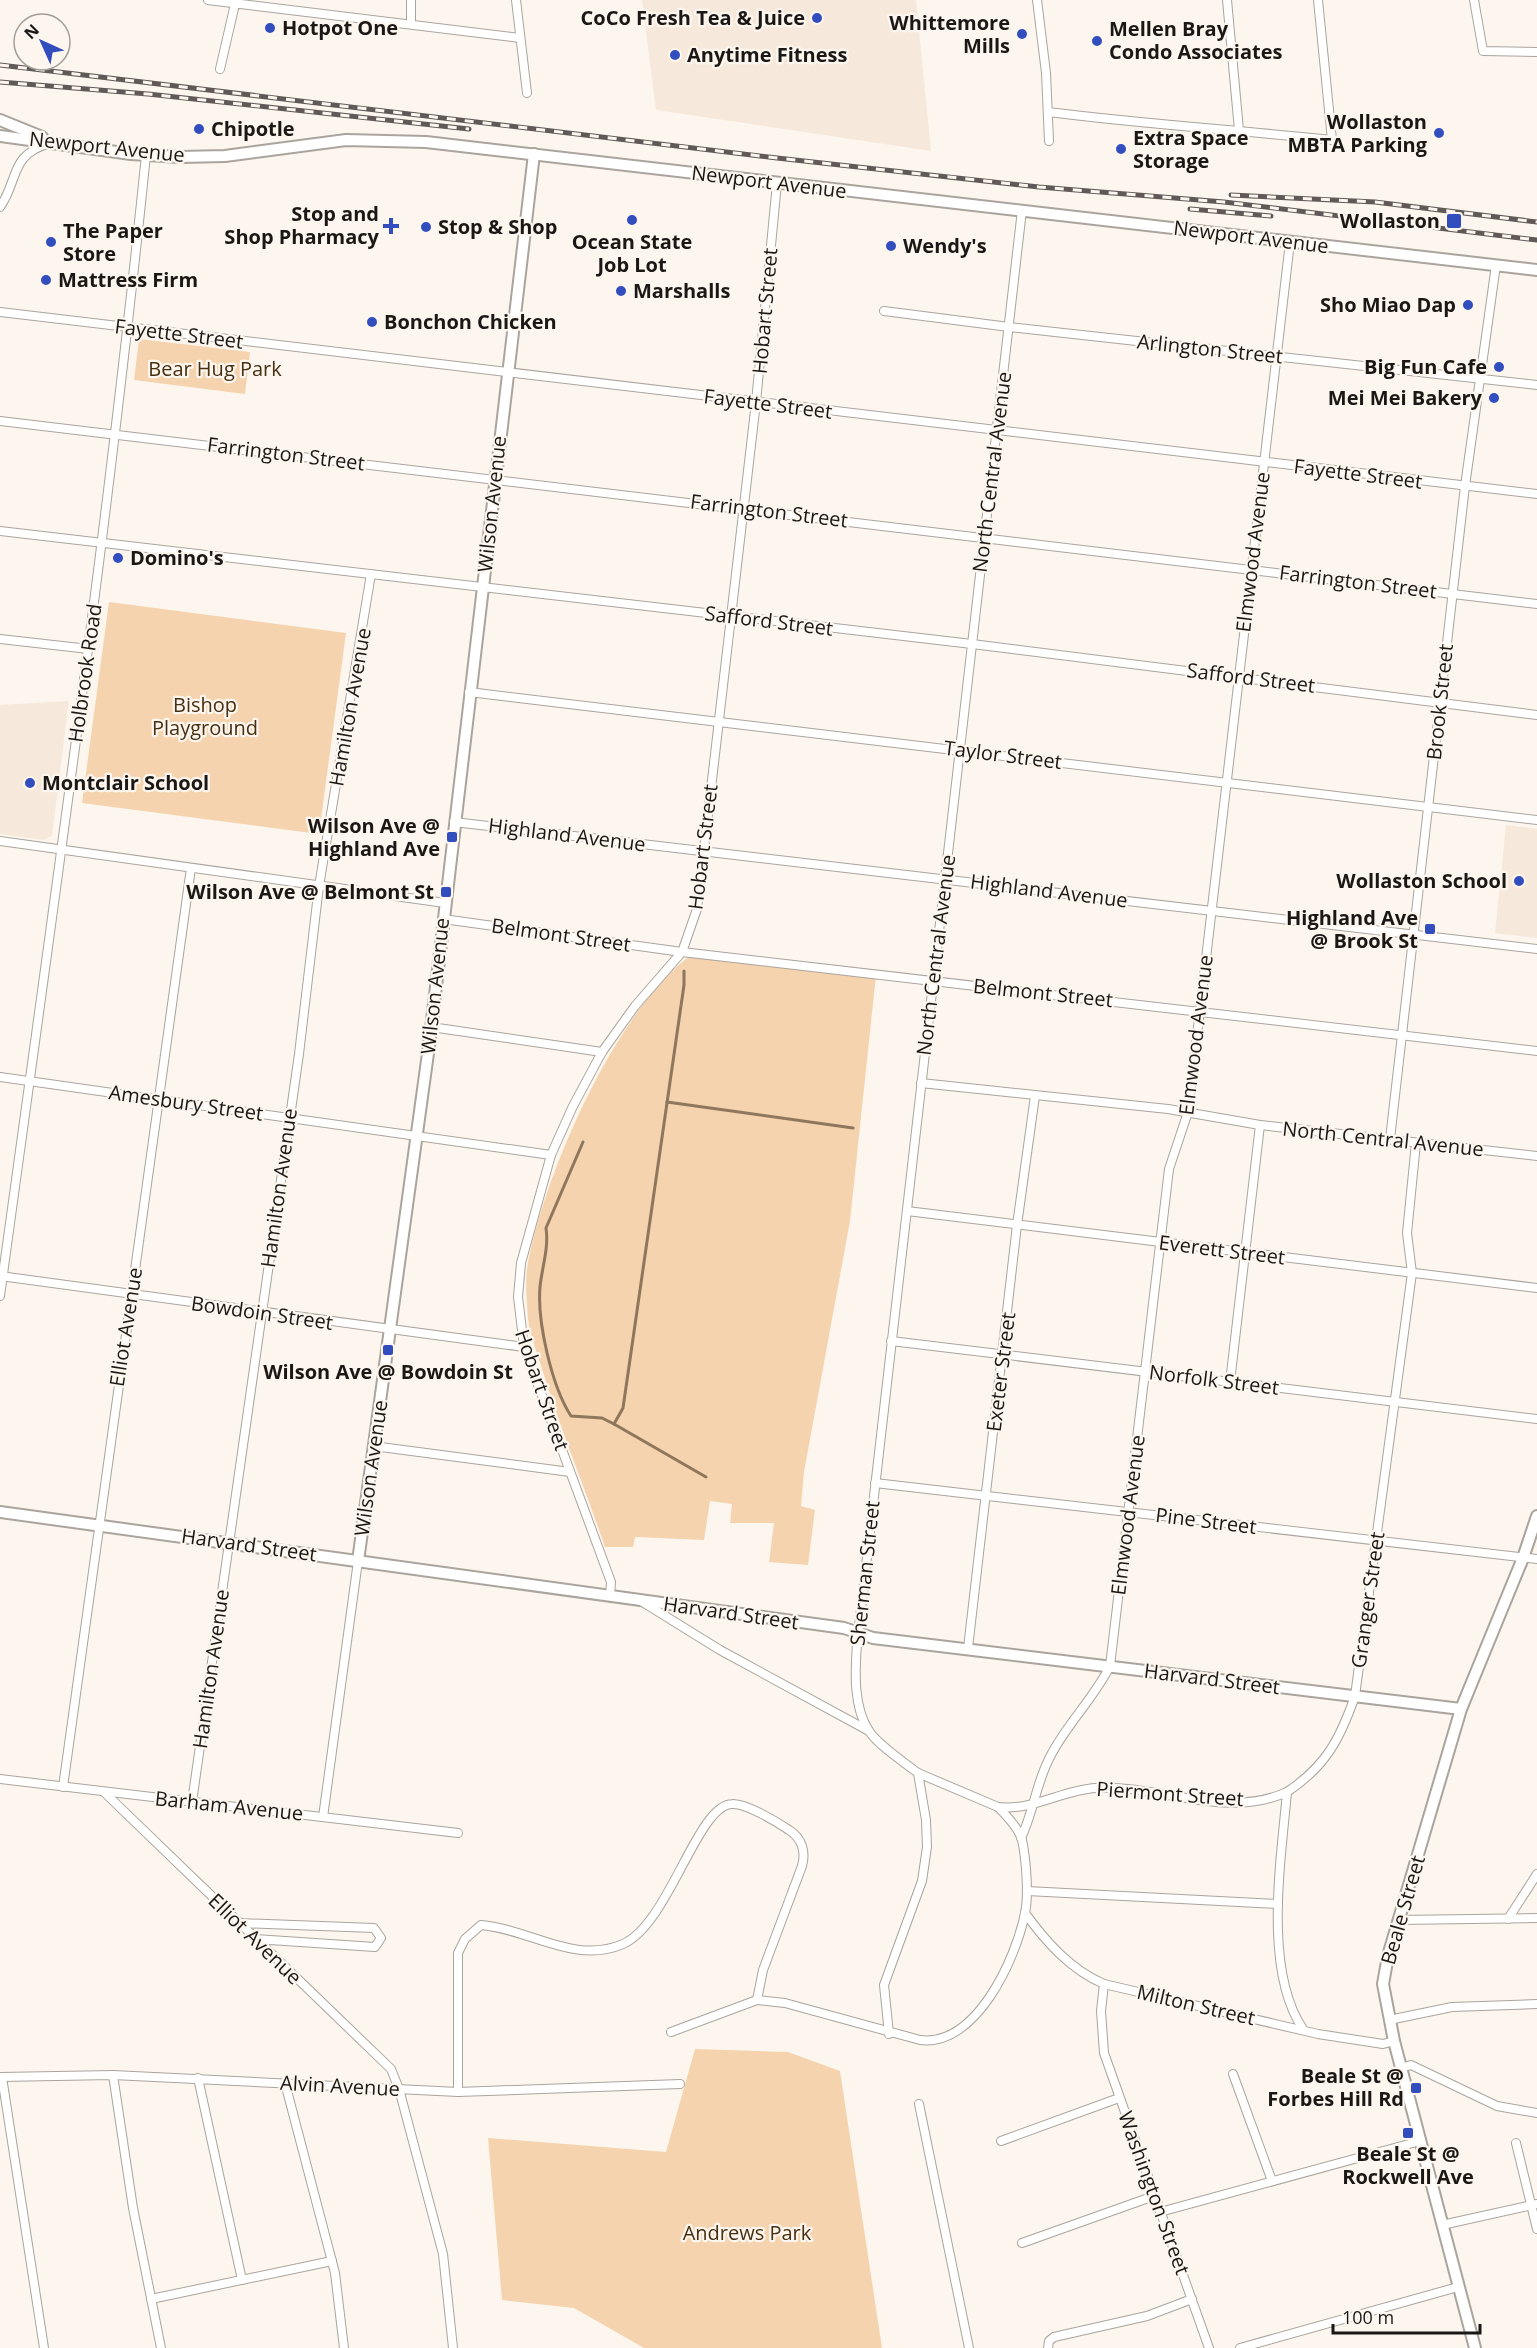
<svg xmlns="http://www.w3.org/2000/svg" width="1537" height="2348" font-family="'Open Sans',sans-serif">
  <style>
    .built { fill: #f6e9dc }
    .green { fill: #f5d3ae }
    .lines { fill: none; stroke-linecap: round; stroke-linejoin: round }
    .stream { stroke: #8e775c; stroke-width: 3 }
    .street-casing { stroke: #aaa49d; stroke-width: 10 }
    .secondary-casing { stroke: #aaa49d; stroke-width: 14 }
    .street { stroke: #fff; stroke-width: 8 }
    .secondary { stroke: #fff; stroke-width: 10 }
    .rail-casing { stroke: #5f5a57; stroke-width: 5 }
    .rail { stroke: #fdf6ee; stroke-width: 3; stroke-dasharray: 9; stroke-linecap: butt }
    .poi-dot { fill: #314dbe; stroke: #fdf6ee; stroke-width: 2 }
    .labels { text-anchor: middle; stroke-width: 4.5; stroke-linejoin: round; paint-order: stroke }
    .poi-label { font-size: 20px; font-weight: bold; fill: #1a1715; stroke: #fdf6ee; text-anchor: end }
    .street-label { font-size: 20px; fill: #1a1715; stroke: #fdf6ee }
    .park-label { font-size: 20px; fill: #472f11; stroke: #fdf6ee }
  </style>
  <rect width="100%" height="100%" fill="#fdf6ee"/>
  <!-- built -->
  <g class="built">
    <polygon points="642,0 916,0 931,151 656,110"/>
    <polygon points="69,701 52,836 43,840 0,834 0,705"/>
    <polygon points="1506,825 1537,829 1537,938 1495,933"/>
  </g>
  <!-- green -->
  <g class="green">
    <polygon points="139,339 250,352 245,394 134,380"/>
    <polygon points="109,602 346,633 319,834 82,803"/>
    <path d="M694,953L876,975L850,1221L804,1472L801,1506L815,1510L808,1565L769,1562L774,1523H730L732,1504L710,1501L704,1540L635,1537L633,1547H605C585,1488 561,1431 543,1372C538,1355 530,1336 528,1319C527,1303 525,1285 527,1269C542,1178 617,1006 694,953Z"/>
    <polygon points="695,2049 788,2052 840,2071 882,2348 644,2348 574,2308 502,2300 488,2138 666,2152"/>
  </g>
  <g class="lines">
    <!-- stream -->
    <g class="stream">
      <polyline points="667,1102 853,1128"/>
      <path d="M583,1142L546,1228C549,1248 542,1267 540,1287C537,1322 552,1387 571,1416L602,1418L614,1424L623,1408L684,985V971"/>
      <polyline points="614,1424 706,1477"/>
    </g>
    <!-- street casing -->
    <g class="street-casing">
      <g id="street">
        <polyline points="208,0 520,38"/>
        <polyline points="516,0 527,93"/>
        <polyline points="1037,0 1046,73 1049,141"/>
        <polyline points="1227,0 1239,130"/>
        <polyline points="1474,0 1483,51 1537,52"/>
        <polyline points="411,24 411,0"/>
        <polyline points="220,69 235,4"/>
        <path d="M1048,112C1143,124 1237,130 1332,140L1318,0"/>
        <path d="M0,207C19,180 9,155 50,143"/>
        <polyline points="884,311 1009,327 1537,385"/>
        <polyline points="0,312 1537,494"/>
        <polyline points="0,421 1537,604"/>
        <polyline points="0,531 972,644 1537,715"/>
        <polyline points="0,639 89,649"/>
        <polyline points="469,692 1537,820"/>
        <polyline points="454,822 1537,949"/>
        <polyline points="0,841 445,903"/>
        <polyline points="443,919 682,952 1537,1051"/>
        <polyline points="431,1027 602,1052"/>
        <polyline points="0,1077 551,1155"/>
        <polyline points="921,1083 1168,1109 1260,1125 1537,1156"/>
        <polyline points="1390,1139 1465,486 1496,265"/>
        <polyline points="907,1211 1537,1288"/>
        <polyline points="0,1276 524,1347"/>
        <path d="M0,1296C52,916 107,537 146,155"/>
        <polyline points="891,1341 1537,1419"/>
        <polyline points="1230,1382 1260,1125"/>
        <polyline points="373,1446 570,1472"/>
        <polyline points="875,1483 1537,1559"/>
        <polyline points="610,1596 611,1582 524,1347 518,1297 521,1263 551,1155 573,1106 602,1052 635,1006 682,952 697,909 756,402 777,183"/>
        <polyline points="641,1601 720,1650 869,1731"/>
        <polyline points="968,1648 1017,1225 1035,1096"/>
        <path d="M918,1773L998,1807C1034,1811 1061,1790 1096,1788C1159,1784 1226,1820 1287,1792"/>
        <polyline points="0,1779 458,1833"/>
        <polyline points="63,1787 191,868"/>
        <polyline points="105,1793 391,2069 399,2089 443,2254 453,2348"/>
        <polyline points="192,1802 299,1054 319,886 371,574"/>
        <polyline points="323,1817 358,1561"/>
        <path d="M1021,1838C1034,1811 1036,1782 1051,1755C1067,1724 1094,1698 1110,1666L1169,1169L1188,1112L1290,242"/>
        <polyline points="1027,1891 1278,1904"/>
        <path d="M1025,1913C1046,1942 1071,1970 1104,1984L1318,2034L1383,2044L1394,2041"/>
        <polyline points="1508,1919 1537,1874"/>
        <polyline points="1398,1920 1537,1918"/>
        <polyline points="238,1923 374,1928 381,1938 375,1947 255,1939"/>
        <polyline points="1104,1984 1101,2011 1104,2053 1209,2348"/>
        <polyline points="1389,2020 1452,2007 1537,2004"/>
        <path d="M1303,2029C1263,1970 1281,1861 1287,1792C1326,1766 1340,1739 1355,1696L1412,1273L1407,1233L1416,1143"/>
        <polyline points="671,2032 757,2000"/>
        <path d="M889,2034L884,1985L922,1881L927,1847L926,1820L918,1773C905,1763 878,1745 869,1731C853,1707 855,1671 857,1644L1022,210"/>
        <polyline points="1401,2068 1411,2065 1497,2106 1537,2113"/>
        <polyline points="1233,2074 1272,2181"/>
        <polyline points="113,2075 133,2208 161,2348"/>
        <polyline points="0,2077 113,2075 458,2092 680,2084"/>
        <polyline points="2,2077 44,2348"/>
        <polyline points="198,2078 242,2280"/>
        <polyline points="285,2083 335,2273 344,2348"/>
        <path d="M458,2092V1953L465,1939L481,1925C530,1929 574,1965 623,1944C669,1924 697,1805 732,1804C746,1803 777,1822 789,1830C802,1838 806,1852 802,1866L763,1970L757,2000L785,2003L920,2040C976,2047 1016,1959 1025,1913C1029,1895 1026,1858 1022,1840C1019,1829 1006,1815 998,1807"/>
        <polyline points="919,2104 969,2348"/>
        <polyline points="1001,2141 1119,2098"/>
        <polyline points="1516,2143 1537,2229"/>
        <polyline points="1160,2212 1420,2141"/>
        <polyline points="1442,2225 1537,2204"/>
        <polyline points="1022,2243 1154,2196"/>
        <polyline points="151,2299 332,2261"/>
        <polyline points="1048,2348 1049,2341 1054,2337 1147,2316 1192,2299"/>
        <polyline points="1240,2348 1458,2287"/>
      </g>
    </g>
    <!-- secondary casing -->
    <g class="secondary-casing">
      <g id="secondary">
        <polyline points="235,4 236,0"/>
        <polyline points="0,120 42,137"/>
        <polyline points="0,136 131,154 180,157 225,156 346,140 426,142 1537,270"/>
        <polyline points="0,1512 844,1628 873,1638 1461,1709"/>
        <polyline points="358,1561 429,1046 534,154"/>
        <polyline points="1475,2348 1394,2041 1383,1984 1388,1956 1461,1709 1523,1558 1537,1516"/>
      </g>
    </g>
    <!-- street -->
    <use href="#street" class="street"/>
    <!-- secondary -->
    <use href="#secondary" class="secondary"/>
    <!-- rail casing -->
    <g class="rail-casing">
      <g id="rail">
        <polyline points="0,65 777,158 1039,187 1224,202 1537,240"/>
        <polyline points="0,82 148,94 469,129"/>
        <polyline points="1231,195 1375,202 1537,222"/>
        <polyline points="1190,209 1271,216"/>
      </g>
    </g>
    <!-- rail -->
    <use href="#rail" class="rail"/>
  </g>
  <!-- markers -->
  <g class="poi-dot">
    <circle cx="817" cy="18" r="6"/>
    <circle cx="270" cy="28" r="6"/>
    <circle cx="1022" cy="34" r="6"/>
    <circle cx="1097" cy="41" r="6"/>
    <circle cx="675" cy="55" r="6"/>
    <circle cx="199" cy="129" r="6"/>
    <circle cx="1439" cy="133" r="6"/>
    <circle cx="1121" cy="149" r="6"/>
    <circle cx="632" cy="220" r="6"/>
    <rect x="1446" y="213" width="16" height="16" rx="3"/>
    <path d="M388 217h6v6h6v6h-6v6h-6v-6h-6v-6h6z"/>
    <circle cx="426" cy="227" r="6"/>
    <circle cx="51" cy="242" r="6"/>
    <circle cx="891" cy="246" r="6"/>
    <circle cx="46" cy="280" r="6"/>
    <circle cx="621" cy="291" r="6"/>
    <circle cx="1468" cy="305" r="6"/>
    <circle cx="372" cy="322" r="6"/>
    <circle cx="1499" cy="367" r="6"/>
    <circle cx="1494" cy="398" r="6"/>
    <circle cx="118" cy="558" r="6"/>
    <circle cx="30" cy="783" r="6"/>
    <rect x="446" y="831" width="12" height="12" rx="3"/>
    <circle cx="1519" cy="881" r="6"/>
    <rect x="440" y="886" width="12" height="12" rx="3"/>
    <rect x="1424" y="923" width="12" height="12" rx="3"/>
    <rect x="382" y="1344" width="12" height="12" rx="3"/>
    <rect x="1410" y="2082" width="12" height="12" rx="3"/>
    <rect x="1402" y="2127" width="12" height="12" rx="3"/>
  </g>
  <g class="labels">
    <!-- poi labels -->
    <g class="poi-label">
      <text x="805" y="25">CoCo Fresh Tea &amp; Juice</text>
      <text x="1010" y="30">Whittemore<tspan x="1010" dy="23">Mills</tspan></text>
      <text x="282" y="35" text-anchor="start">Hotpot One</text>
      <text x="1109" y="36" text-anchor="start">Mellen Bray<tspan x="1109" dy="23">Condo Associates</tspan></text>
      <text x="687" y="62" text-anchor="start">Anytime Fitness</text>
      <text x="1427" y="129">Wollaston<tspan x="1427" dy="23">MBTA Parking</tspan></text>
      <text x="211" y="136" text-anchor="start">Chipotle</text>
      <text x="1133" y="145" text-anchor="start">Extra Space<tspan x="1133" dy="23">Storage</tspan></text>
      <text x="379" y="221">Stop and<tspan x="379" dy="23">Shop Pharmacy</tspan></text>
      <text x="1440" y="228">Wollaston</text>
      <text x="438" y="234" text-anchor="start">Stop &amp; Shop</text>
      <text x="63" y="238" text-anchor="start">The Paper<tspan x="63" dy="23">Store</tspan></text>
      <text x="632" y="249" text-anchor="middle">Ocean State<tspan x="632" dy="23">Job Lot</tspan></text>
      <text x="903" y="253" text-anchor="start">Wendy's</text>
      <text x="58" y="287" text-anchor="start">Mattress Firm</text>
      <text x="633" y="298" text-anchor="start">Marshalls</text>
      <text x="1456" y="312">Sho Miao Dap</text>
      <text x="384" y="329" text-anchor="start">Bonchon Chicken</text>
      <text x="1487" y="374">Big Fun Cafe</text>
      <text x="1482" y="405">Mei Mei Bakery</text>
      <text x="130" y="565" text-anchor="start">Domino's</text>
      <text x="42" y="790" text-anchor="start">Montclair School</text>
      <text x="440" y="833">Wilson Ave @<tspan x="440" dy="23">Highland Ave</tspan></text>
      <text x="1507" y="888">Wollaston School</text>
      <text x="434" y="899">Wilson Ave @ Belmont St</text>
      <text x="1418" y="925">Highland Ave<tspan x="1418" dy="23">@ Brook St</tspan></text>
      <text x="388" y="1379" text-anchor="middle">Wilson Ave @ Bowdoin St</text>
      <text x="1404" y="2083">Beale St @<tspan x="1404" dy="23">Forbes Hill Rd</tspan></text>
      <text x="1408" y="2161" text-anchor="middle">Beale St @<tspan x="1408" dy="23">Rockwell Ave</tspan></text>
    </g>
    <!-- street labels -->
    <g class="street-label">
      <text transform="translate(107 147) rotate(6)" y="7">Newport Avenue</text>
      <text transform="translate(769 182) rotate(7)" y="7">Newport Avenue</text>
      <text transform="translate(1251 237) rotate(7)" y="7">Newport Avenue</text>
      <text transform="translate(765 311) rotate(-85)" y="7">Hobart Street</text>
      <text transform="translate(179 334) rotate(7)" y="7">Fayette Street</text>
      <text transform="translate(1210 349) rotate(6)" y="7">Arlington Street</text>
      <text transform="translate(768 404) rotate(7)" y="7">Fayette Street</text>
      <text transform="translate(286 454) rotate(7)" y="7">Farrington Street</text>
      <text transform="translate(992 472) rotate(-83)" y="7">North Central Avenue</text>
      <text transform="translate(1358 474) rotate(7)" y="7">Fayette Street</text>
      <text transform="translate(492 504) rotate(-84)" y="7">Wilson Avenue</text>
      <text transform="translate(769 511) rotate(7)" y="7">Farrington Street</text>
      <text transform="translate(1253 552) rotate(-83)" y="7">Elmwood Avenue</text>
      <text transform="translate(1358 582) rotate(7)" y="7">Farrington Street</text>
      <text transform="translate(769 621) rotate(7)" y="7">Safford Street</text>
      <text transform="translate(85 673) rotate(-82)" y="7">Holbrook Road</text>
      <text transform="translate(1251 678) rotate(7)" y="7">Safford Street</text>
      <text transform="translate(1440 702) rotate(-84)" y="7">Brook Street</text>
      <text transform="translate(350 707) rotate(-80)" y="7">Hamilton Avenue</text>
      <text transform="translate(1003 755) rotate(7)" y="7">Taylor Street</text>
      <text transform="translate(567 835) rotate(7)" y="7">Highland Avenue</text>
      <text transform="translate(703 847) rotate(-83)" y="7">Hobart Street</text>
      <text transform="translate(1049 891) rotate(7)" y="7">Highland Avenue</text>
      <text transform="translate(561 935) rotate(8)" y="7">Belmont Street</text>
      <text transform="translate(936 955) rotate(-83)" y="7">North Central Avenue</text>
      <text transform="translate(435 986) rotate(-84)" y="7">Wilson Avenue</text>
      <text transform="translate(1043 993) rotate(6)" y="7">Belmont Street</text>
      <text transform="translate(1196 1035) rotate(-83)" y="7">Elmwood Avenue</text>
      <text transform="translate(186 1103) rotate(8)" y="7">Amesbury Street</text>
      <text transform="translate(1383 1139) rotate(6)" y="7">North Central Avenue</text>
      <text transform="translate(279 1188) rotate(-82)" y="7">Hamilton Avenue</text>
      <text transform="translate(1222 1250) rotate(7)" y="7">Everett Street</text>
      <text transform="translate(262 1313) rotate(8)" y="7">Bowdoin Street</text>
      <text transform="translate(126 1327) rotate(-81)" y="7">Elliot Avenue</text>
      <text transform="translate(1001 1372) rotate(-83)" y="7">Exeter Street</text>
      <text transform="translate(1214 1380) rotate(7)" y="7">Norfolk Street</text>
      <text transform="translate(542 1390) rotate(71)" y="7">Hobart Street</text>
      <text transform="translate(371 1468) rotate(-82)" y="7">Wilson Avenue</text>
      <text transform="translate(1128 1515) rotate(-83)" y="7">Elmwood Avenue</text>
      <text transform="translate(1206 1521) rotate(7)" y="7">Pine Street</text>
      <text transform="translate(249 1545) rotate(8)" y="7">Harvard Street</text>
      <text transform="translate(865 1573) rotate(-84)" y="7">Sherman Street</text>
      <text transform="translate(1368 1600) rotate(-82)" y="7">Granger Street</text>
      <text transform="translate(731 1613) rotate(8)" y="7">Harvard Street</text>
      <text transform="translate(211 1669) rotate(-82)" y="7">Hamilton Avenue</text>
      <text transform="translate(1212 1679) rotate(7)" y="7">Harvard Street</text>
      <text transform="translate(1170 1794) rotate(4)" y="7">Piermont Street</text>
      <text transform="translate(229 1806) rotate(6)" y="7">Barham Avenue</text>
      <text transform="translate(1403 1910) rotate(-74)" y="7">Beale Street</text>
      <text transform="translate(255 1939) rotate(44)" y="7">Elliot Avenue</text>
      <text transform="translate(1196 2005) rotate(13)" y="7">Milton Street</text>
      <text transform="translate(340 2086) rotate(3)" y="7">Alvin Avenue</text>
      <text transform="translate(1154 2193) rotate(70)" y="7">Washington Street</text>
    </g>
    <!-- park labels -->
    <g class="park-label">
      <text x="215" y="376">Bear Hug Park</text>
      <text x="205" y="712">Bishop<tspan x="205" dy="23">Playground</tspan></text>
      <text x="747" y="2240">Andrews Park</text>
    </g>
  </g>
  <!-- north arrow -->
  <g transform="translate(42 42) rotate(315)"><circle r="28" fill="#fdf6ee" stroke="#a29d97" stroke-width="1.5"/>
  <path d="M0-4.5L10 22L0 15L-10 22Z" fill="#314dbe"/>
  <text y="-9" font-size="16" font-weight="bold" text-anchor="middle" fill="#1a1715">N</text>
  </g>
  <!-- scale -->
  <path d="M1333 2324v9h147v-9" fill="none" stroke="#1a1715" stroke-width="3"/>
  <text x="1342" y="2324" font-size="18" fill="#1a1715" stroke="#fdf6ee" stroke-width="4.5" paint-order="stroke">100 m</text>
</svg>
